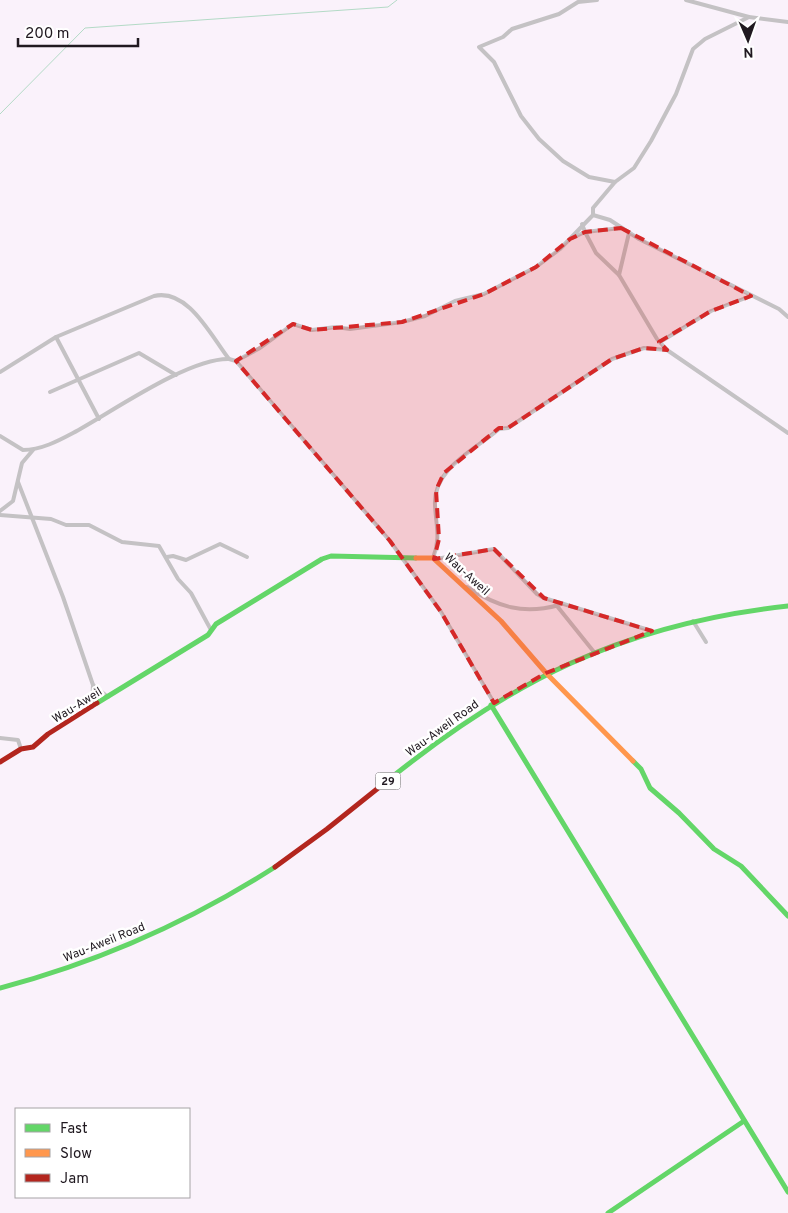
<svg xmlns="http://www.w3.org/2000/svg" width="788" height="1213" font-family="Overpass,sans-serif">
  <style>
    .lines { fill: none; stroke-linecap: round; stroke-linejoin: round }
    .stream { stroke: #b3dac6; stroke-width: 1 }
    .street { stroke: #c4c2c4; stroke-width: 4 }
    .fast { stroke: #63d668; stroke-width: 5 }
    .slow { stroke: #ff974d; stroke-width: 5 }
    .jam { stroke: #b3261e; stroke-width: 5 }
    .marked { fill: #d62828; fill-opacity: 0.2; stroke: #d62828; stroke-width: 4; stroke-dasharray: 10 6; stroke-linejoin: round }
    .labels { text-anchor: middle; stroke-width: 5; stroke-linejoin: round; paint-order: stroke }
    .shield { fill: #fff; stroke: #635e63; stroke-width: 1 }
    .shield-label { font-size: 11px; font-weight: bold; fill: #201920 }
    .street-label { font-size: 12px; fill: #201920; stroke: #fff }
  </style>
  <rect width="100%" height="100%" fill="#faf2fb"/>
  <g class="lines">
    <!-- stream -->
    <polyline class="stream" points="0,114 85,28 388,7 397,0"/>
    <!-- street -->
    <g class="street">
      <polyline points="597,0 578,2 559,14 512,29 503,37 479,47 494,62 521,116 539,139 563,161 589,177 615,182 634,168 651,141 676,94 693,49 705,39 749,17"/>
      <polyline points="686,0 749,17 788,22"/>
      <polyline points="593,215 610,220 639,239 779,309 788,317"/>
      <polyline points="582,224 585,232 621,228"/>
      <polyline points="572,238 585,232 596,253 619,275 657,339 667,350 788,433"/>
      <polyline points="619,275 629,233"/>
      <polyline points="56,337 99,419"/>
      <polyline points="660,342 711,311 751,296"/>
      <polyline points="236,361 260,348 293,324 312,330 336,327 350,329 402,322 425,316 455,301 484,294 536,267 560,249 593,215 593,208 615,182"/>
      <path d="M0,372L56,337L154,296C188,288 211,336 229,359L236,361L390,541L441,612L494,703"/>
      <polyline points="50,392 139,353 176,375"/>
      <path d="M0,436L23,450C41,450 58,441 73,433C112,412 188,358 229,359"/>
      <polyline points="18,482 63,597 93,685 92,707"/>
      <polyline points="0,511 13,501 22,463 33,450"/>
      <polyline points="0,515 51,519 66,525 89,525 122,542 159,546 178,579 191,593 211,630"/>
      <polyline points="167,557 173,556 186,560 220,544 247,557"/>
      <path d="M433,558C441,538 436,526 435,505C433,468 475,450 499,429L508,428L612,359L644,348L667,350"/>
      <polyline points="436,559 494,549 537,594 544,598 652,631"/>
      <path d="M467,587C498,607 523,615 559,605"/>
      <polyline points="557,606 594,652"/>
      <polyline points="693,621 706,642"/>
      <polyline points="93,685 108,697"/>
      <polyline points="0,738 18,740 21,749"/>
    </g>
    <!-- fast -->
    <g class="fast">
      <polyline points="97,703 208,635 216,624 322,559 331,556 416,558"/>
      <polyline points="491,705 788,1192"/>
      <polyline points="633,761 641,769 650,788 679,813 714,849 741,866 788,916"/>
      <path d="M382,785C510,681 622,624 788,606"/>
      <path d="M0,988C99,962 189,922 275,867"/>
      <polyline points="608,1213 744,1121"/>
    </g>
    <!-- slow -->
    <polyline class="slow" points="416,558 433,558 501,621 546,673 633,761"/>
    <!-- jam -->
    <g class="jam">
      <polyline points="0,762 21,749 33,747 48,734 97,703"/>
      <polyline points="275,867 327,829 382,785"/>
    </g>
  </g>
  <!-- marked area -->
  <path class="marked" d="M621,228L751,296L711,311L659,342L667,350L644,348L612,359L508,428H499L444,473L436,490L439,539L434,559L494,549L544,598L652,631L546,673L494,703L441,612L390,541L236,361L293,324L312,330L402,322L484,294L536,267L570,239L585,232Z"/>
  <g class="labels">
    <!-- shield labels -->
    <rect class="shield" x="375.5" y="772.5" width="25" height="17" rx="4"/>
    <g class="shield-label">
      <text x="388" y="785">29</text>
    </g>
    <!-- street labels -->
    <g class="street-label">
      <text transform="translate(467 574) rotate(42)" y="4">Wau-Aweil</text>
      <text transform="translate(77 705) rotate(-32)" y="4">Wau-Aweil</text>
      <text transform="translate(442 728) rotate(-36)" y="4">Wau-Aweil Road</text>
      <text transform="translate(104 942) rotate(-22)" y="4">Wau-Aweil Road</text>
    </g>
  </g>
  <!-- legend -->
  <rect x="15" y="1108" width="175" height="90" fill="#ffffff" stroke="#a6a3a6"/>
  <rect x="25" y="1124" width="25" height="8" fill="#63d668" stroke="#a6a3a6"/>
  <text x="60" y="1133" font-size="15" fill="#201920">Fast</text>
  <rect x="25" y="1149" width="25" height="8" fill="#ff974d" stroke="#a6a3a6"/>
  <text x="60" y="1158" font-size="15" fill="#201920">Slow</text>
  <rect x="25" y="1174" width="25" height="8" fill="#b3261e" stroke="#a6a3a6"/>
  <text x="60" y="1183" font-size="15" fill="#201920">Jam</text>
  <!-- north arrow -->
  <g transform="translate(748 40) rotate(178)" stroke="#ffffff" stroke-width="4" paint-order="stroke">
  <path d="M0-4L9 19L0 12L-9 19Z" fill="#201920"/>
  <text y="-8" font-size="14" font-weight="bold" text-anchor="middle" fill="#201920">N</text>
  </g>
  <!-- scale -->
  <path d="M18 38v8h120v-8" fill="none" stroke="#201920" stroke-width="2.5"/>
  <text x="25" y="38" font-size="15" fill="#201920" stroke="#ffffff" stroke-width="4" paint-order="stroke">200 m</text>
</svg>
